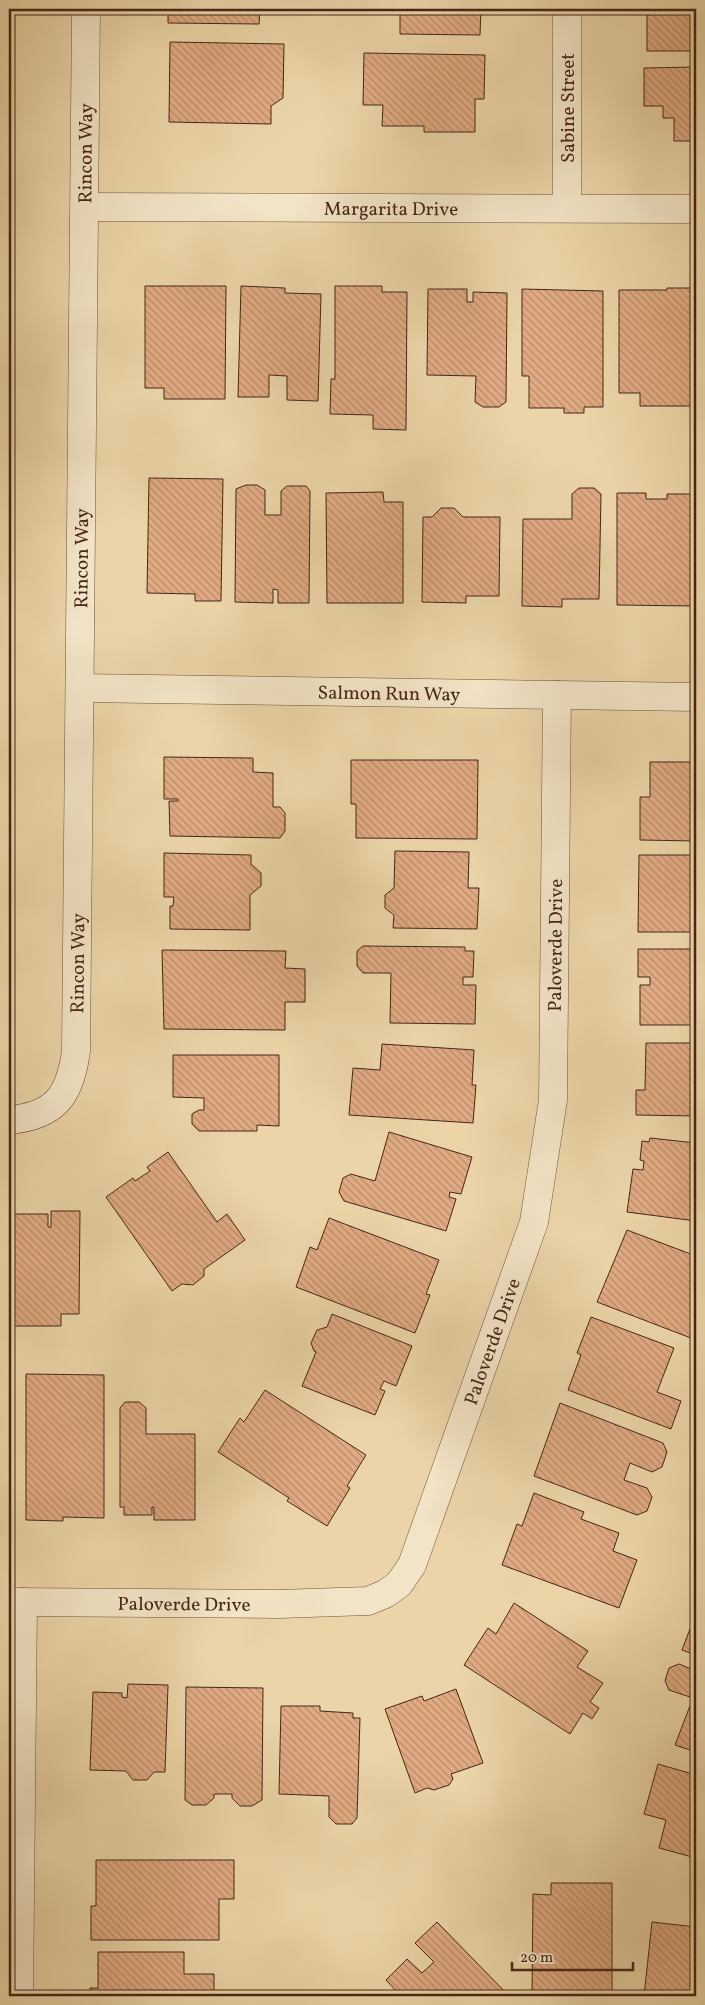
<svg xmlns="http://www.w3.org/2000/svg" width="705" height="2005" font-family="Vollkorn,serif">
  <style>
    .building { fill: url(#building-back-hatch); stroke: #462616 }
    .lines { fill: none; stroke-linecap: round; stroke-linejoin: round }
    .minor-casing { stroke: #6f523a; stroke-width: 29 }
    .minor { stroke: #f2e4c6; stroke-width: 28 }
    .labels { text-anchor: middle; stroke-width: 4.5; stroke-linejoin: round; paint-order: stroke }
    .street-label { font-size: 19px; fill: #462616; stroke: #f2e4c6 }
  </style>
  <defs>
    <pattern id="building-back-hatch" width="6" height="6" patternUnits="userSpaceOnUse" patternTransform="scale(1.25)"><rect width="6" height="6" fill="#e1ab83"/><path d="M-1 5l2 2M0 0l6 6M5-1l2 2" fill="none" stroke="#b88b6a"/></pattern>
  </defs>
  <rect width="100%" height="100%" fill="#ebd5a8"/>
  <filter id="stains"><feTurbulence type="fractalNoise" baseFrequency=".004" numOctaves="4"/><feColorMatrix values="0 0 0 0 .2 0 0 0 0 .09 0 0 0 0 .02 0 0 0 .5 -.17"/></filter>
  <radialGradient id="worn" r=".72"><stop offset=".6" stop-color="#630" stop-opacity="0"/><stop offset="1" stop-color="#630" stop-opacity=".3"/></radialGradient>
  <!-- building -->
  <g class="building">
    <polygon points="168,9 260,9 259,24 168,23"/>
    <polygon points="400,9 481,9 480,35 400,34"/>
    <polygon points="650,9 696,9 696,51 647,51 647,15 650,15"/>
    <polygon points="170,42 284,44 283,98 271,106 271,124 169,122"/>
    <polygon points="364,53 485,55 484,99 475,99 475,132 424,132 424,126 382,126 383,105 363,105"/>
    <polygon points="696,67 696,141 674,141 674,118 663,118 663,106 644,106 644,68"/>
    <polygon points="145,286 226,286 225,399 164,399 164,388 145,388"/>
    <polygon points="241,286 285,288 285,293 321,294 318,401 287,400 287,376 269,375 269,397 238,397"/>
    <polygon points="335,286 382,286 382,292 407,292 406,430 373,429 373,415 330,414 331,379 335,379"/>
    <polygon points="667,288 696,288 696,406 640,406 640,393 619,393 619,290 667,290"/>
    <polygon points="428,289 467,289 467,302 473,302 473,292 507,293 506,402 499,407 483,407 475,402 476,376 427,375"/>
    <polygon points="522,289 603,291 603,407 584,407 584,413 564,413 564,408 529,408 529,376 522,376"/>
    <polygon points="149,478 223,479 221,601 195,601 195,594 147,593"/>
    <polygon points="246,485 257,485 265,490 265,515 281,515 281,491 287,486 306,486 310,491 309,603 278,603 278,590 273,589 273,603 235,602 236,489"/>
    <polygon points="579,488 594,488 601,494 599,599 562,599 562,607 522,606 523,519 572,519 572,494"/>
    <polygon points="383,492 384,502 403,502 403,603 327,603 326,493"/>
    <polygon points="617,493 646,493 646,499 667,499 667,494 695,494 694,606 617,605"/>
    <polygon points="441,508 454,508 463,517 500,517 499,596 466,596 466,603 422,602 423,517 432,517"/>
    <polygon points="164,757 253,758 253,772 273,773 273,807 280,807 285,813 285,831 280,838 170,836 169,801 178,801 178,799 164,799"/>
    <polygon points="351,760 478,760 477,839 356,838 356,804 351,804"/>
    <polygon points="650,762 696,762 696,841 640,840 640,797 650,797"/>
    <polygon points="395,851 469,852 468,888 479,888 477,929 393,928 394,915 385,908 385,895 394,888"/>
    <polygon points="164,853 251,855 251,864 261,873 261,886 250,895 250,930 170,929 170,906 173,906 174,897 164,897"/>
    <polygon points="639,855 696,855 696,932 638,932"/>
    <polygon points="363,946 465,947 465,951 474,951 473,977 463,977 463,985 476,985 475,1024 390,1023 391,973 363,973 357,966 357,951"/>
    <polygon points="638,949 696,949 696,1025 640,1025 640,985 650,985 650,977 638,977"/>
    <polygon points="162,950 286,951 285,968 305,969 305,1002 285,1002 285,1030 164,1029"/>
    <polygon points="646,1043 696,1043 696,1116 636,1115 636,1090 645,1090"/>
    <polygon points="382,1044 474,1050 472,1085 476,1085 473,1123 349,1115 353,1068 380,1070"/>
    <polygon points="173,1055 279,1055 279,1126 257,1125 257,1131 199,1131 192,1124 192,1114 199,1110 204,1110 204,1098 173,1097"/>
    <polygon points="389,1132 472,1157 461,1194 450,1192 449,1197 456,1199 446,1231 344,1201 339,1192 343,1178 351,1174 375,1181"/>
    <polygon points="650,1138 696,1143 696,1221 627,1212 633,1169 643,1170 644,1161 640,1160 642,1141 649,1142"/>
    <polygon points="168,1152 217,1222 227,1214 245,1240 204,1269 204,1276 193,1285 182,1284 172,1291 106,1197 133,1178 135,1181 150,1171 147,1167"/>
    <polygon points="51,1211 80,1211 79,1314 61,1314 61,1326 9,1326 9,1214 48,1214 48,1227 51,1227"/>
    <polygon points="329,1218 439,1260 426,1294 430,1295 415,1333 296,1287 310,1247 317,1250"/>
    <polygon points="627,1230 696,1256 696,1340 597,1302"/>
    <polygon points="332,1314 412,1346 396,1386 384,1381 380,1389 385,1391 375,1415 302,1386 316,1352 314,1351 311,1343 317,1330 327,1327"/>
    <polygon points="591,1317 674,1348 657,1392 681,1401 671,1429 568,1390 581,1355 577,1353"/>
    <polygon points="26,1374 104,1375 104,1518 63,1517 63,1521 26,1520"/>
    <polygon points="265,1390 366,1455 347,1486 350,1488 327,1526 287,1501 289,1498 218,1452 240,1418 244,1422"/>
    <polygon points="9,1395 13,1395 10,1519 9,1519"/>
    <polygon points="125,1402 139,1402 146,1408 146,1434 195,1434 195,1520 154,1520 154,1507 152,1507 152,1515 124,1515 124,1507 120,1507 120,1408"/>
    <polygon points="560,1403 663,1443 667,1452 662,1467 652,1472 630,1463 624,1480 647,1488 652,1497 647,1511 637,1515 534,1476"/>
    <polygon points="534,1493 584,1512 581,1519 619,1533 613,1551 637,1560 619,1608 502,1565 517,1524 522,1526"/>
    <polygon points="514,1603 588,1651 577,1667 603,1683 590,1702 599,1708 592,1719 583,1713 570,1734 464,1665 488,1628 496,1634"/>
    <polygon points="696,1613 696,1655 682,1650"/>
    <polygon points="679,1664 696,1671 696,1752 675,1745 693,1698 669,1690 665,1681 669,1668"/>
    <polygon points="128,1684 168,1685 165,1772 154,1772 147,1780 133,1780 126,1771 90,1770 93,1692 122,1693 122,1697 127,1698"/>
    <polygon points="186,1687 263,1688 262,1800 252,1806 240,1806 232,1798 232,1794 214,1794 214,1798 206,1805 192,1805 185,1800"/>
    <polygon points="456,1689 483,1763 451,1774 453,1779 449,1785 434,1790 427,1788 415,1793 385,1709 422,1696 424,1701"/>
    <polygon points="281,1706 320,1706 320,1711 353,1713 353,1718 360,1718 357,1818 352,1824 336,1824 329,1817 329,1796 279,1794"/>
    <polygon points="658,1764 696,1775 696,1858 659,1848 666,1820 644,1814"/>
    <polygon points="96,1860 234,1860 234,1899 219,1899 219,1940 91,1940 91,1906 96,1906"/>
    <polygon points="551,1883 612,1883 612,1996 532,1996 533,1894 551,1895"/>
    <polygon points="437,1922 509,1996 401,1996 386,1980 407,1959 422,1973 434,1962 415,1943"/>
    <polygon points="652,1922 696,1927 696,1996 644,1996"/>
    <polygon points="98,1952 184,1952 184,1974 214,1974 214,1996 90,1996 90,1988 98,1988"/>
  </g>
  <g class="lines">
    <!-- minor casing -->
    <g class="minor-casing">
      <g id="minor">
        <polyline points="567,9 567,208"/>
        <path id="s1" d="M85,207L696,209"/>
        <path id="s2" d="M80,688L696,697"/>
        <path id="s3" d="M9,1120C55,1116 70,1096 76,1051L86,9"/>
        <path id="s4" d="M9,1602L279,1604L368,1601L385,1594L399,1584L412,1565L534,1222L553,1100L557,695"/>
        <polyline points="19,1996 23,1602"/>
      </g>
    </g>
    <!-- minor -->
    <use href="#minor" class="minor"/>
  </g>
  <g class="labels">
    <!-- street labels -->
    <g class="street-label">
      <text transform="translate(567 108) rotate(-90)" y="7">Sabine Street</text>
      <text dy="7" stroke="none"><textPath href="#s3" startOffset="1005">Rincon Way</textPath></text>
      <text dy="7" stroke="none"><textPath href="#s1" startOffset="306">Margarita Drive</textPath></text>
      <text dy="7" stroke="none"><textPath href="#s3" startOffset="600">Rincon Way</textPath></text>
      <text dy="7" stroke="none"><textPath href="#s2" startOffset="309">Salmon Run Way</textPath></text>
      <text dy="7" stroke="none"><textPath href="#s4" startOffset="1060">Paloverde Drive</textPath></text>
      <text dy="7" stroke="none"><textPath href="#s3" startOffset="195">Rincon Way</textPath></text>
      <text dy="7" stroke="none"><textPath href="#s4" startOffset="655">Paloverde Drive</textPath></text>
      <text dy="7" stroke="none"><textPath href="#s4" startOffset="175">Paloverde Drive</textPath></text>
    </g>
  </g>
  <!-- margin -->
  <rect width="705" height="2005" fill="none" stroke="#ebd5a8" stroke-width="30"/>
  <rect x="10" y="10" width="685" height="1985" fill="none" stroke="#462616" stroke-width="2.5"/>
  <rect x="15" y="15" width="675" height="1975" fill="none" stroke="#462616"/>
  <!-- scale -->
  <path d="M512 1962v8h121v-8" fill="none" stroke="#462616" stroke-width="2.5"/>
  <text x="520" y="1962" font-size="15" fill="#462616" stroke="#f2e4c6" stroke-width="4" paint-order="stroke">20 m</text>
  <rect width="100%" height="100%" filter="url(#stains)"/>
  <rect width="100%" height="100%" fill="url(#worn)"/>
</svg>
